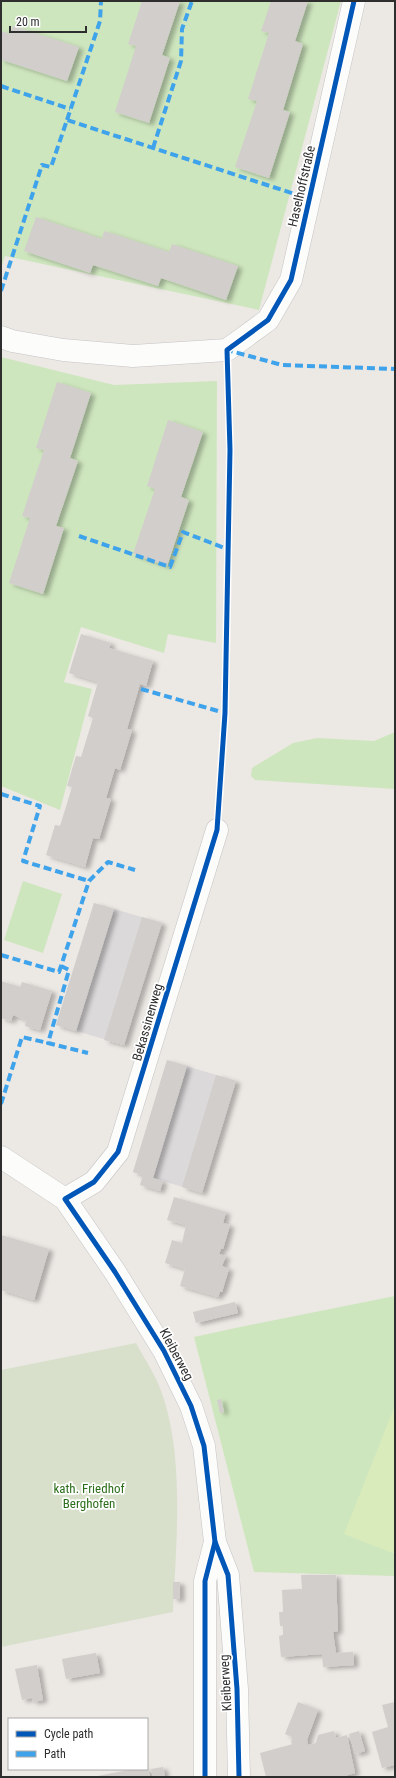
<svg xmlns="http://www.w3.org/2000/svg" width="396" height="1778" font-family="'Roboto Condensed',sans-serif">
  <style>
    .industrial { fill: #dcd9db }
    .green { fill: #cee6be }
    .cemetery { fill: #d8e0cc }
    .pitch { fill: #d9eabb }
    .building { fill: #d1cecb; filter: url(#shadow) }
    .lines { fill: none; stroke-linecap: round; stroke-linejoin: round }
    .street-casing { stroke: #c5c4c5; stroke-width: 23 }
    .street { stroke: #fcfcfb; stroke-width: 22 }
    .quiet { stroke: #3ea3eb; stroke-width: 4; stroke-dasharray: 8 4; stroke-linecap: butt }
    .cycleway-casing { stroke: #fff; stroke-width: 8 }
    .cycleway { stroke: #0057b8; stroke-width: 5 }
    .labels { text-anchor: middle; stroke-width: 3.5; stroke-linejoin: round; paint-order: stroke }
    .street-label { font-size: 13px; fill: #2e2e2e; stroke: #fff }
    .park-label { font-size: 13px; fill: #2c6e1b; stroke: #fff }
  </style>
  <defs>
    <filter id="shadow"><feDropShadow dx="4.5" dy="2.5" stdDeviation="2" flood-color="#0004"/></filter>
  </defs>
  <rect width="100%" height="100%" fill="#ece8e4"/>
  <!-- industrial -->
  <g class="industrial">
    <polygon points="94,903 162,923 124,1045 56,1025"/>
    <polygon points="167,1060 236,1081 202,1193 163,1181 160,1191 140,1185 143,1175 133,1172"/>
  </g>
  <!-- green -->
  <g class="green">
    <polygon points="1,1 341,1 259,310 5,256 1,268"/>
    <polygon points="1,357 114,385 217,381 216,643 168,634 164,653 81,627 64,682 92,689 60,810 1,786"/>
    <polygon points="395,732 395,789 255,780 251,776 252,768 293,743 317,738 374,741"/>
    <polygon points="23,881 62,894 43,953 4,940"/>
    <polygon points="395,1296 395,1576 254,1572 194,1337 240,1327"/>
  </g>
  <!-- cemetery -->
  <path class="cemetery" d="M136,1343C143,1356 152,1370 158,1383C186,1450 176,1541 173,1612L1,1647V1370Z"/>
  <!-- pitch -->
  <polygon class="pitch" points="395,1405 395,1554 344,1534"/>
  <!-- building -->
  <g class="building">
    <polygon points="142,1 180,1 162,55 170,58 149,123 115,112 136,46 128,44"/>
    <polygon points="271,1 308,1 295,41 303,44 283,110 290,112 269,178 235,167 257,101 248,99 269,33 261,31"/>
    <polygon points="13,26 79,47 67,81 2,60 1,62 1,31 10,34"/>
    <polygon points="36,217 102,239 104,231 169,252 172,244 238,266 226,300 161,278 158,286 93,265 90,273 24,251"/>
    <polygon points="57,382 91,393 70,458 78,461 56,526 64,528 43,594 9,583 30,518 22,516 44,450 36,448"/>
    <polygon points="168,420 203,432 181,497 189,500 167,566 133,554 155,489 147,486"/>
    <polygon points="81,634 111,643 109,648 153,661 146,686 140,684 127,729 132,730 120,770 115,768 106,798 111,799 99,839 93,838 85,867 46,855 55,825 60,826 72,787 67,786 76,756 81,757 93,718 88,716 98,682 69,673"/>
    <polygon points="94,903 114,909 76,1031 56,1025"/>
    <polygon points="142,917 162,923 124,1045 104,1040"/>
    <polygon points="1,981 20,987 22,982 52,991 40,1030 25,1026 26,1020 13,1015 11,1021 1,1018"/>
    <polygon points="167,1060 187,1066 153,1178 163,1181 160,1191 140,1185 143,1175 133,1172"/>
    <polygon points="216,1075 236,1081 202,1193 182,1187"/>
    <polygon points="174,1197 226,1212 223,1223 230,1225 223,1249 221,1249 219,1254 226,1256 222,1266 229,1269 222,1292 220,1292 218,1297 180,1286 185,1269 165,1263 172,1240 182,1243 186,1225 167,1220"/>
    <polygon points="1,1235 49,1249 34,1300 1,1290"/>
    <polygon points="235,1302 238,1313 196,1323 193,1312"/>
    <polygon points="221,1399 224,1412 220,1413 217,1400"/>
    <polygon points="301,1575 336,1575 338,1631 333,1632 336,1653 353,1652 354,1665 323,1667 322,1654 281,1657 279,1636 283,1635 283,1626 280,1626 279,1612 283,1612 282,1590 302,1589"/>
    <rect x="173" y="1582" width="7" height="17"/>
    <polygon points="96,1653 100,1673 66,1679 62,1659"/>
    <polygon points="37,1665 43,1700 33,1702 32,1698 22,1700 15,1669"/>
    <polygon points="298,1702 318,1710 307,1740 308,1745 316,1743 318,1735 334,1731 336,1738 347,1735 355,1773 341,1777 266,1777 260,1753 293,1744 291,1743 292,1737 285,1734"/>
    <polygon points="395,1702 395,1765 382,1768 372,1732 388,1727 382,1705"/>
    <polygon points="359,1731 365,1751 355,1754 349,1734"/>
    <polygon points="163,1767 165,1777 153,1777 151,1769"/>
    <polygon points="133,1769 148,1769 150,1777 93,1777"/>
  </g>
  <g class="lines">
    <!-- street casing -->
    <g class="street-casing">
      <g id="street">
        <polyline points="1,337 12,341 63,350 133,356 227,350 268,320 291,280 354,1"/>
        <polyline points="1,1157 65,1199 115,1272 164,1351 191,1406 204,1446 215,1542 228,1575 237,1689 239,1777"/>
        <polyline points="65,1199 94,1182 118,1152 217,830"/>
        <polyline points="205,1777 205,1581 215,1542"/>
      </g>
    </g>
    <!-- street -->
    <use href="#street" class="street"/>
    <!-- quiet -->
    <g class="quiet">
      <polyline points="1,86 70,109"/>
      <polyline points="67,120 100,21 101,1"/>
      <polyline points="153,148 181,61 182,29 192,1"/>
      <polyline points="1,291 42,165 51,167 67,120 310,199"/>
      <polyline points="227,352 227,350 282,365 395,369"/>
      <polyline points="79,536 170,567 183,532 227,549"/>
      <polyline points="141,689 225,713"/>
      <polyline points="1,794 40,806 23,861 89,881"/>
      <polyline points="1,955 59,972 89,881 108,862 135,870"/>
      <polyline points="61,966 69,970 48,1043 88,1053"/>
      <polyline points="1,1104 22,1037 48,1043"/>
    </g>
    <!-- cycleway casing -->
    <g class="cycleway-casing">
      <g id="cycleway">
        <polyline points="205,1777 205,1581 215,1542"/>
        <polyline points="239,1777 237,1689 228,1575 215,1542 204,1446 191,1406 164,1351 115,1272 65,1199 94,1182 118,1152 217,830 225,713 230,450 227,350 268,320 291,280 354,1"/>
      </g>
    </g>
    <!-- cycleway -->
    <use href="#cycleway" class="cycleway"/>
  </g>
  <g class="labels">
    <!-- street labels -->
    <g class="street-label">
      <text transform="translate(301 186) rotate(-77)" y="5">Haselhoffstraße</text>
      <text transform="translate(147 1022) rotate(-74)" y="5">Bekassinenweg</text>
      <text transform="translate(177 1354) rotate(62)" y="5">Kleiberweg</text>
      <text transform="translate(225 1683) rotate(-93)" y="5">Kleiberweg</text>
    </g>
    <!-- park labels -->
    <g class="park-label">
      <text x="89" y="1493">kath. Friedhof<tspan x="89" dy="15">Berghofen</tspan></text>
    </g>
  </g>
  <!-- border -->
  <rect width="396" height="1778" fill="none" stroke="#2e2e2e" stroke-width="4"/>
  <!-- legend -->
  <rect x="8" y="1718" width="140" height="52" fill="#ffffff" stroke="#ababab"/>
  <rect x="16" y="1731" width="20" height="6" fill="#0057b8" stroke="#ababab"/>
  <text x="44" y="1738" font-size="12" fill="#2e2e2e">Cycle path</text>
  <rect x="16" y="1751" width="20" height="6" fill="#3ea3eb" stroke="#ababab"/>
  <text x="44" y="1758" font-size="12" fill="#2e2e2e">Path</text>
  <!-- scale -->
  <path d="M10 26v6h76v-6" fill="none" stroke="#2e2e2e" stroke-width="2"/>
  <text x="16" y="26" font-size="12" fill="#2e2e2e" stroke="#ffffff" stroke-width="3" paint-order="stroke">20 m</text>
</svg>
